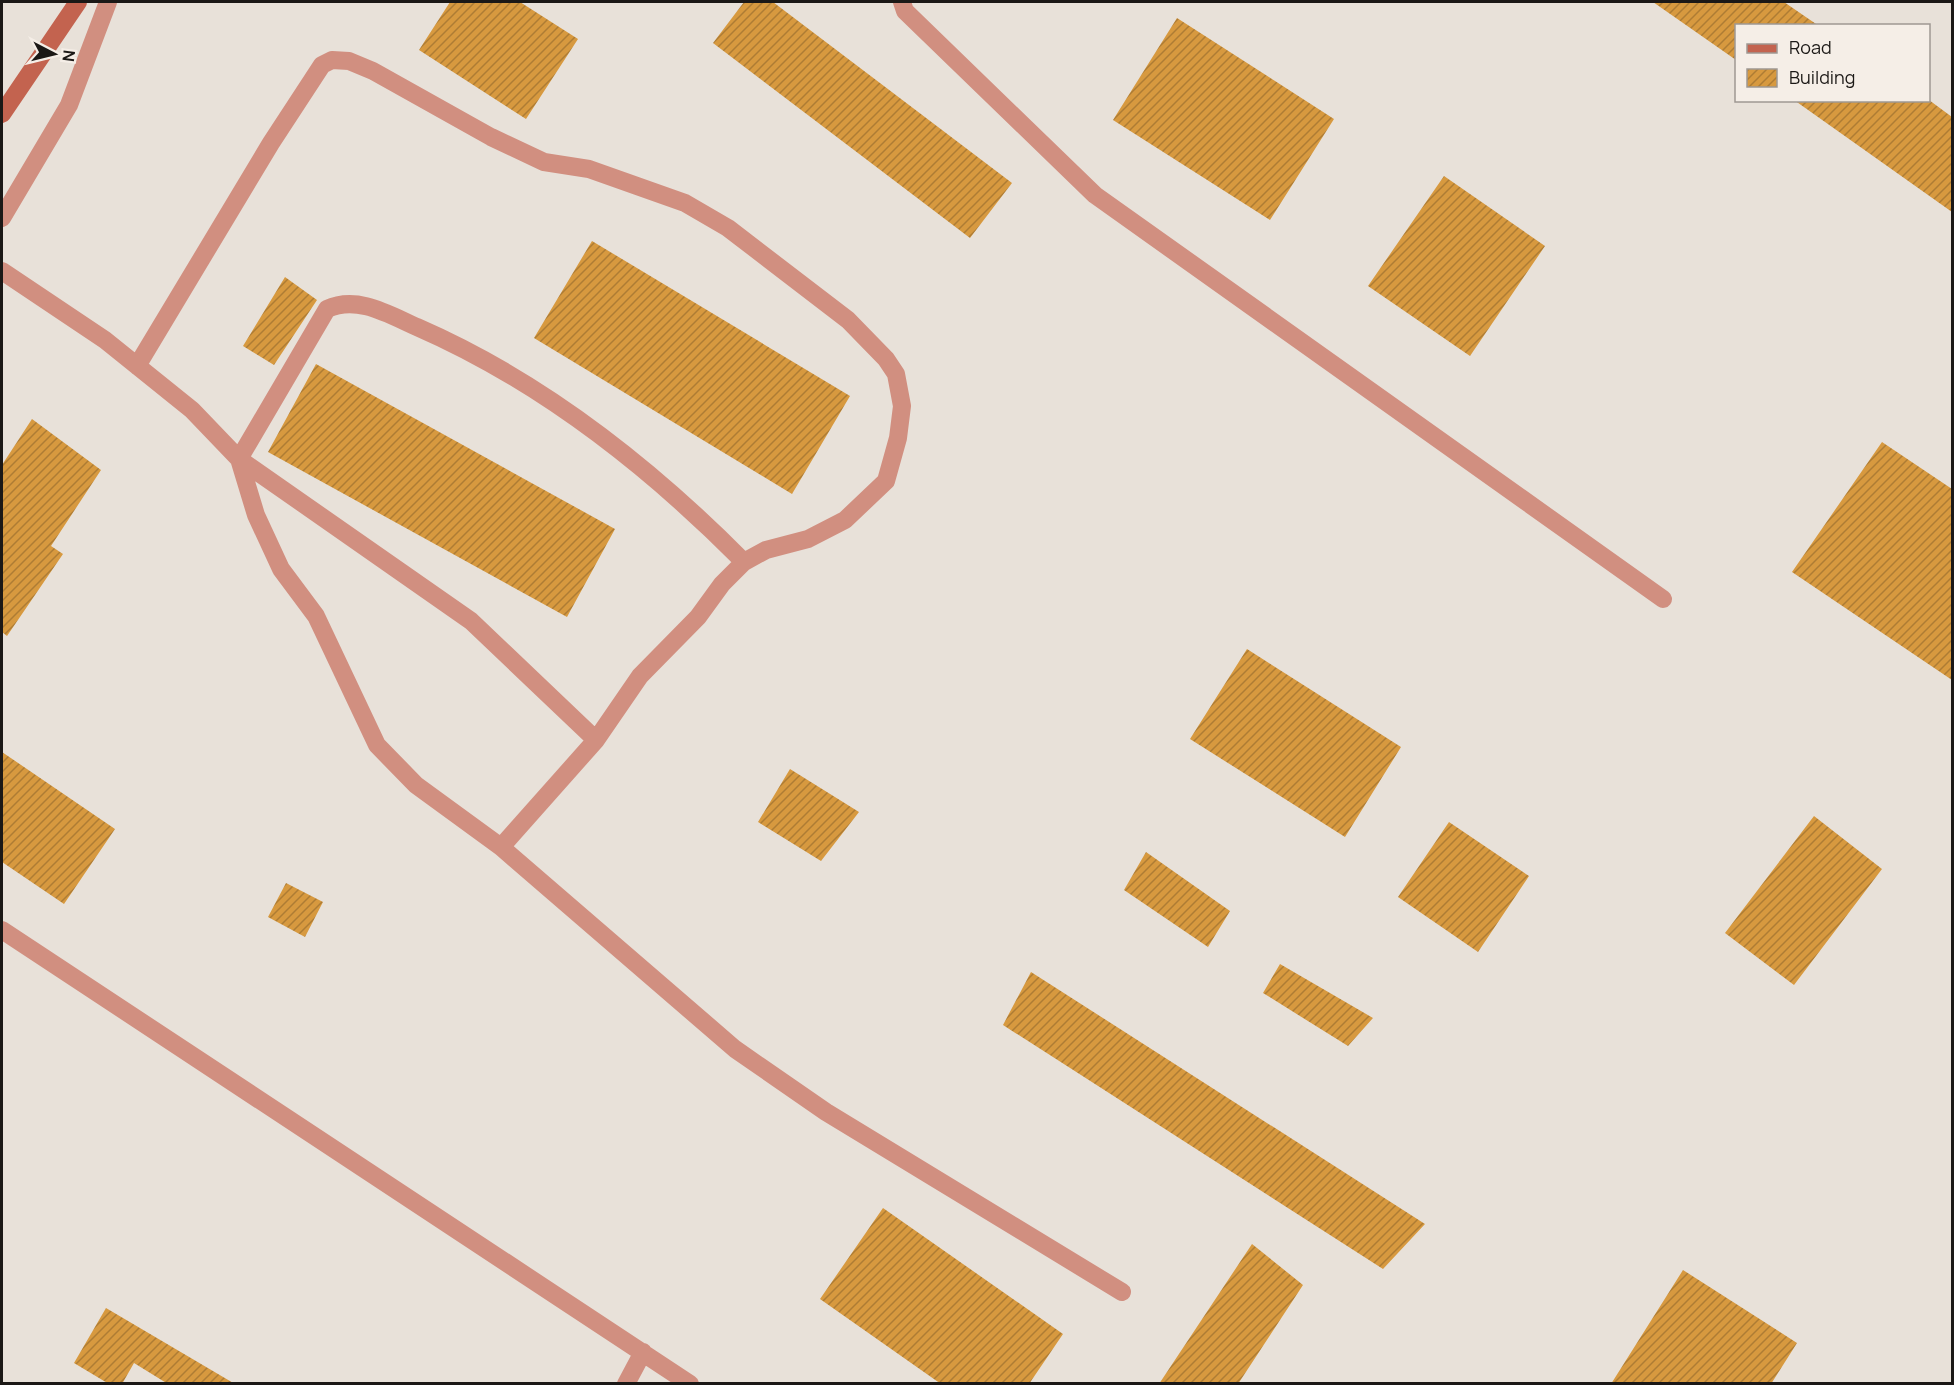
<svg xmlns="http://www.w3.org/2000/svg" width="1954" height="1385" font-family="Manrope,sans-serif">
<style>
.building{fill:url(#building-hatch)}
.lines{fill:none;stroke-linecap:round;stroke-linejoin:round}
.lane{stroke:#d18f80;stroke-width:18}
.secondary{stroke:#c3634f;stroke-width:18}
</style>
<defs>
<pattern id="building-hatch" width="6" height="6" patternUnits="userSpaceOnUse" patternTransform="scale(1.5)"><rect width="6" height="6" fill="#d7993f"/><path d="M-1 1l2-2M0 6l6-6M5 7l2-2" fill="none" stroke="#ae7c34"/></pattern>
</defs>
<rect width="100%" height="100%" fill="#e8e1d9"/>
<path class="building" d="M 450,2 L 520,2 L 578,39 L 526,119 L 419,50 Z
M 744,2 L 773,2 L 1012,183 L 970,238 L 713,43 Z
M 1653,2 L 1784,2 L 1819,26 L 1736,26 L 1736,60 Z
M 1177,18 L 1334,119 L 1270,220 L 1113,120 Z
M 1794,100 L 1929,100 L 1952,117 L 1952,212 Z
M 1444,176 L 1545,246 L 1470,356 L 1368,286 Z
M 592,241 L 850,396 L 792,494 L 534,338 Z
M 285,277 L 317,300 L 274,365 L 243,346 Z
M 316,364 L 615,529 L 567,617 L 268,452 Z
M 32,419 L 101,470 L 51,546 L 63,554 L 7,636 L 2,632 L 2,465 Z
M 1882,442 L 1952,489 L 1952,680 L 1792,572 Z
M 1247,649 L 1401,747 L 1345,837 L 1190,739 Z
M 2,752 L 115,829 L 64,904 L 2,862 Z
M 790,769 L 859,812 L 821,861 L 758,822 Z
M 1814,816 L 1882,869 L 1794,985 L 1725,933 Z
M 1449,822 L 1529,876 L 1478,952 L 1398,897 Z
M 1146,852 L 1230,911 L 1208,947 L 1124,890 Z
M 286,883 L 323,902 L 305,937 L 268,917 Z
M 1280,964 L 1373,1018 L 1348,1046 L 1263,993 Z
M 1031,972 L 1425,1224 L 1383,1269 L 1003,1025 Z
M 883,1208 L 1063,1334 L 1029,1384 L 941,1384 L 820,1299 Z
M 1252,1244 L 1303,1285 L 1238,1384 L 1159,1384 Z
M 1683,1270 L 1797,1343 L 1771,1384 L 1611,1384 Z
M 106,1308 L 235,1384 L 168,1384 L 134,1363 L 122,1384 L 109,1384 L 74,1363 Z"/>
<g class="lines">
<path class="lane" d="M 902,2 L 905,11 L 1095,195 L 1663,599
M 2,218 L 69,105 L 108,2
M 2,271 L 105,340 L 192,410 L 239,459 L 256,515 L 281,569 L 316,616 L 377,745 L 416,785 L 501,847 L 735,1049 L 826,1112 L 1122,1292
M 137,366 L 271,143 L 322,65 L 332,60 L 349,61 L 373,71 L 491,137 L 544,162 L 589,169 L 685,203 L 728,228 L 848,320 L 886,359 L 896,374 L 902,406 L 898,438 L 886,481 L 845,520 L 808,539 L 766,550 L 744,562 L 722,584 L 698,617 L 640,676 L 596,740 L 501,847
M 596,740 L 471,621 L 239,459 L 327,309 C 357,295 388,314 417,327 C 541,381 649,466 744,562
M 2,930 L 690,1384
M 626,1384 L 643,1352"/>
<path class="secondary" d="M 2,114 L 78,2"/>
</g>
<rect width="1954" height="1385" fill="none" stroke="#1b1816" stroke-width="6"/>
<rect x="1735" y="24" width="195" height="78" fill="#f5eee7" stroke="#9e9893" stroke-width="1.5"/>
<rect x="1747" y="44" width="30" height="9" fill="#c3634f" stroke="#9e9893" stroke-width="1.5"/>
<text x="1789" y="54" font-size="18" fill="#1b1816">Road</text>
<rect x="1747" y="69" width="30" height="18" fill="url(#building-hatch)" stroke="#9e9893" stroke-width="1.5"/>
<text x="1789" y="84" font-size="18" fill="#1b1816">Building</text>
<g transform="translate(54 54) rotate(97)" stroke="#f5eee7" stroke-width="4.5" paint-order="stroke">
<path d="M0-4.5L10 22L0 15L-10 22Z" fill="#1b1816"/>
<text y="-9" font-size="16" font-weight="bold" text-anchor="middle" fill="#1b1816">N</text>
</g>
</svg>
